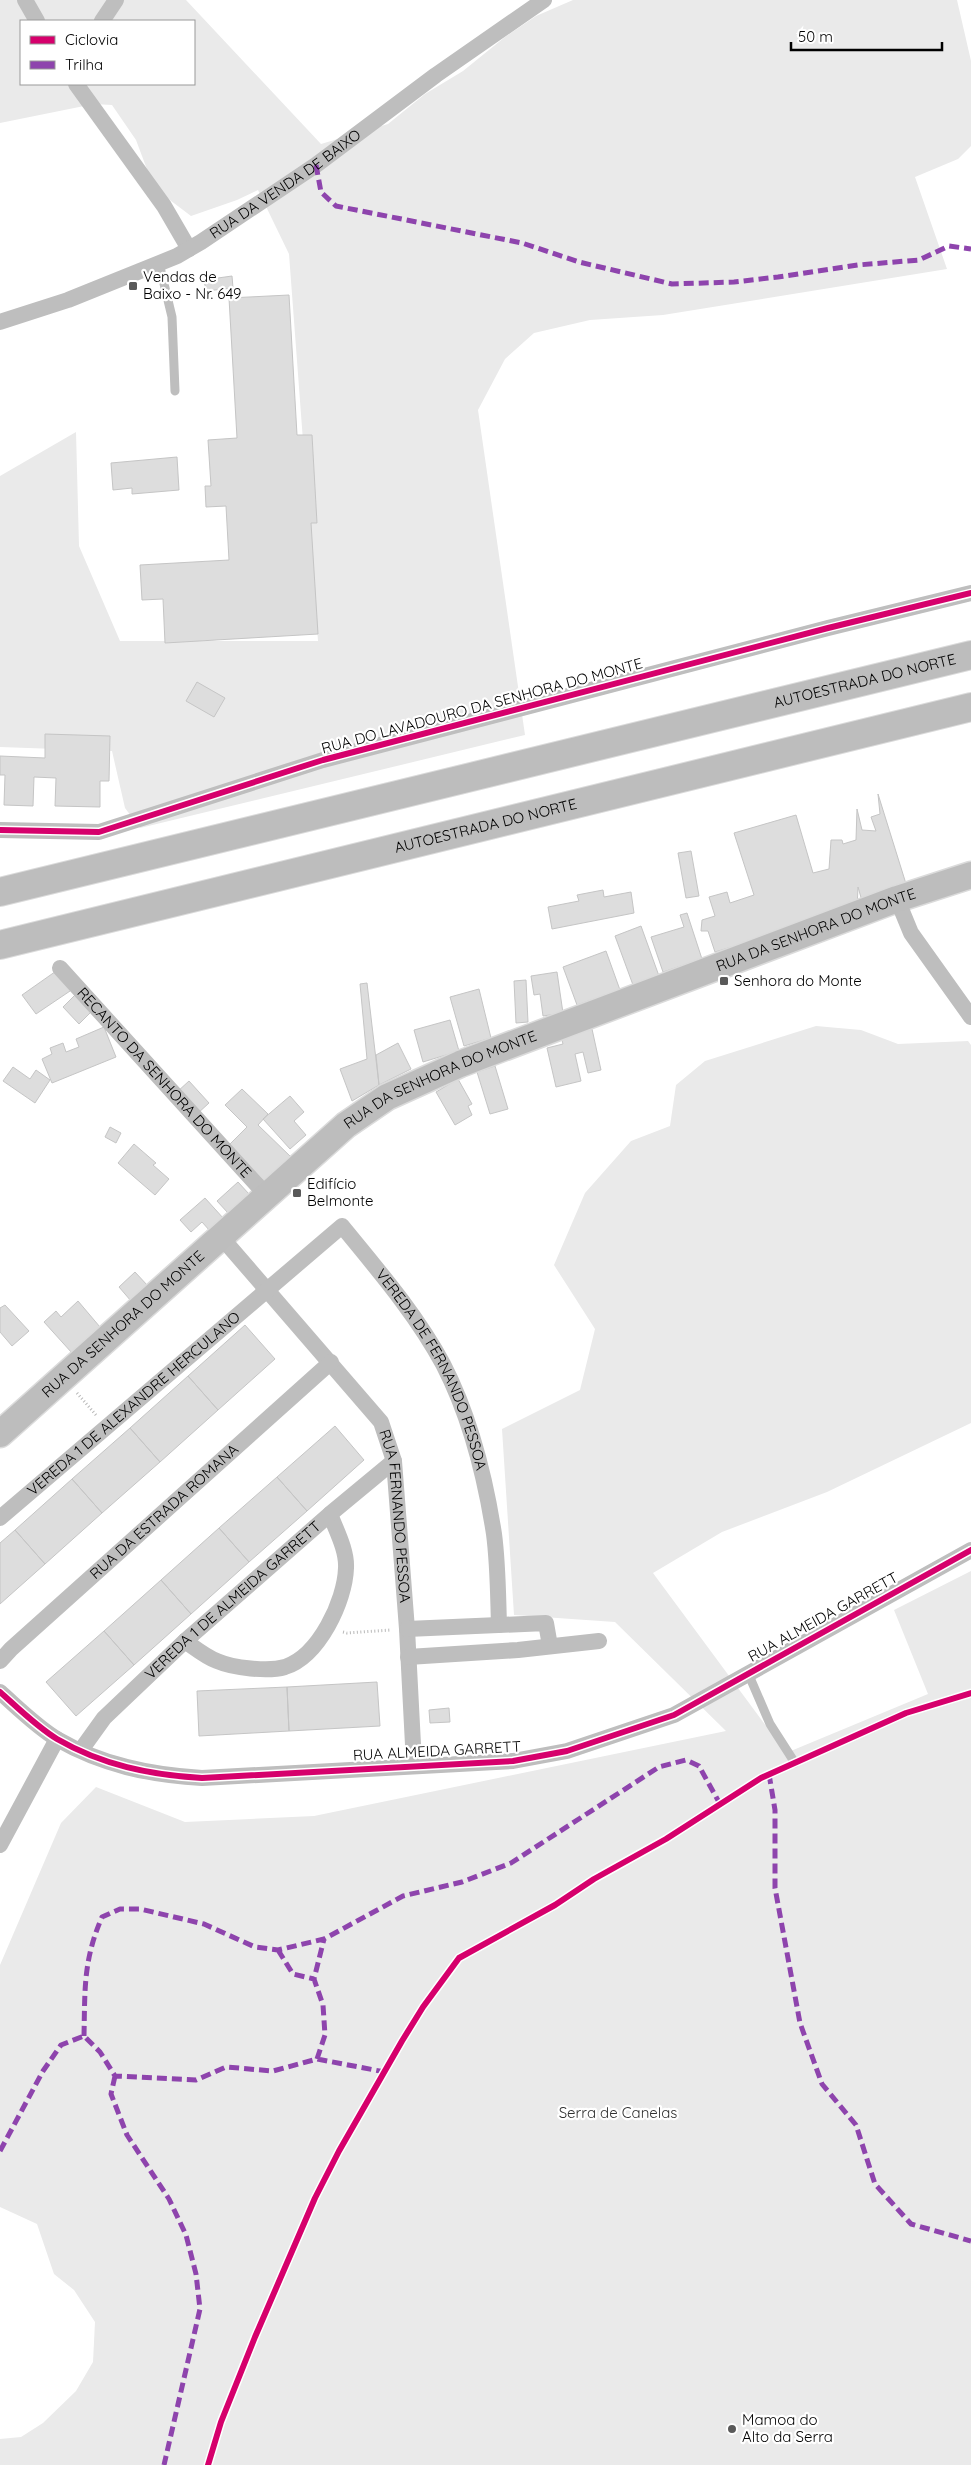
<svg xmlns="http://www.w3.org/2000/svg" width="971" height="2465" font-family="Quicksand,sans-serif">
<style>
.green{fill:#eaeaea;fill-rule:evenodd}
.building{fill:#ddd;stroke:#c5c5c5}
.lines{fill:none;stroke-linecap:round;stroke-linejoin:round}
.primary-casing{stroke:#dbdbdb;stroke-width:29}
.motorway-casing{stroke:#dbdbdb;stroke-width:30}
.path{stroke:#b8b8b8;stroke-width:3;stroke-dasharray:1 2.5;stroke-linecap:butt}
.service{stroke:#bebebe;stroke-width:9}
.minor{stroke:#bebebe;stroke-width:16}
.primary{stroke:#bdbdbd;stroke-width:26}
.motorway{stroke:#bdbdbd;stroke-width:28}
.quiet{stroke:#8e44ad;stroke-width:5;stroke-dasharray:10 5;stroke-linecap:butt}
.cycleway-casing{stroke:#fff;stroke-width:9}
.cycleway{stroke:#d6006c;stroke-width:6}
.poi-dot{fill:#595959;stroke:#fff;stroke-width:2}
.labels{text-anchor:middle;stroke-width:4.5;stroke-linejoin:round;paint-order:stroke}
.street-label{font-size:15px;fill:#000;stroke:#fff}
.poi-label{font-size:15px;fill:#000;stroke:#fff;text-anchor:start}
.park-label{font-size:15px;fill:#303030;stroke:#fff}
</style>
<rect width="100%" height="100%" fill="#fff"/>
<path class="green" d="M 0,0 L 186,0 L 321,144 L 388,124 L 425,94 L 463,71 L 505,37 L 536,16 L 573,0 L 957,0 L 971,61 L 971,146 L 958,159 L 915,177 L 947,269 L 663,315 L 590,320 L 534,333 L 505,359 L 478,410 L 525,735 L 140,828 L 125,808 L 112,751 L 0,747 L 0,476 L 76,432 L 79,546 L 120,641 L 318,641 L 289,254 L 258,190 L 237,200 L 191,216 L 154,188 L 136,140 L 112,105 L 94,104 L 0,123 ZM 21,21 L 194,21 L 194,84 L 21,84 Z
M 816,1026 L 861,1030 L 898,1044 L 968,1041 L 971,1045 L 971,1423 L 827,1492 L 722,1532 L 653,1573 L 786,1753 L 928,1694 L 894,1610 L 971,1571 L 971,2465 L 0,2465 L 0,2439 L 21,2437 L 43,2423 L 76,2391 L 93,2362 L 95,2322 L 74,2290 L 54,2274 L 37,2224 L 0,2207 L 0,1965 L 61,1823 L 96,1787 L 185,1822 L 314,1816 L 726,1731 L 615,1622 L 514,1615 L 502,1429 L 580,1390 L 595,1329 L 554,1265 L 585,1193 L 631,1141 L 670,1126 L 676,1085 L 705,1061 Z"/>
<path class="building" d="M 232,276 L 233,288 L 206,291 L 204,280 Z
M 289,295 L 297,435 L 312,435 L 317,523 L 311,523 L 318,634 L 165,643 L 163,599 L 142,600 L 140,565 L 229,560 L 226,506 L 206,507 L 205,486 L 211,486 L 208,440 L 237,438 L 229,298 Z
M 177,457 L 179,490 L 132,494 L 132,488 L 113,490 L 111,463 Z
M 197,682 L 225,698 L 214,717 L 186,701 Z
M 45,734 L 110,736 L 109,781 L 100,781 L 100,807 L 55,806 L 56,778 L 34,777 L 33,806 L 4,805 L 5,775 L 0,775 L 0,756 L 45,758 Z
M 878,794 L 907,887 L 862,901 L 858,887 L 857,909 L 715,952 L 708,931 L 701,931 L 702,920 L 715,916 L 709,897 L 727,892 L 730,903 L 754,895 L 734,833 L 796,815 L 813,873 L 829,869 L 831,840 L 842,840 L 843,844 L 856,840 L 857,809 L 862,830 L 876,831 L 871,817 L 880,814 Z
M 691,851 L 699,896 L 686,898 L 678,853 Z
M 603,890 L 604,897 L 631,892 L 634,913 L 552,929 L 548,907 L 579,901 L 577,895 Z
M 687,913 L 702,959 L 663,972 L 651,937 L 684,927 L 680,915 Z
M 641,926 L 659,976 L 633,985 L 615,936 Z
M 606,951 L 620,990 L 577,1005 L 563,967 Z
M 59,969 L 73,989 L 36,1014 L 22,995 Z
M 557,972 L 563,1013 L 543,1016 L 540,994 L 534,995 L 531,976 Z
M 526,980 L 528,1022 L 516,1023 L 514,981 Z
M 367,983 L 379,1085 L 352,1101 L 340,1069 L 367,1059 L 360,984 Z
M 479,989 L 491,1038 L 464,1046 L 450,997 Z
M 77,993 L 93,1010 L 79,1024 L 63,1007 Z
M 450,1020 L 459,1051 L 423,1062 L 414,1030 Z
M 104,1027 L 116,1057 L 52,1083 L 42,1059 L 52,1054 L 50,1048 L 63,1043 L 66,1052 L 79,1047 L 76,1039 Z
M 592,1029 L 601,1070 L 588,1073 L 583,1052 L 575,1054 L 581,1081 L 556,1087 L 547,1048 L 563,1044 L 561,1036 Z
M 398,1043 L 411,1069 L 379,1085 L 376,1055 Z
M 495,1066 L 508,1109 L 490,1114 L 477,1072 Z
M 13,1067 L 30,1079 L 36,1070 L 50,1080 L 35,1103 L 3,1081 Z
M 458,1079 L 472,1104 L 468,1106 L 472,1115 L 455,1125 L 436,1092 Z
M 189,1081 L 209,1103 L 197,1114 L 177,1092 Z
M 242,1089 L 268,1114 L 258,1125 L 291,1157 L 266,1183 L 228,1146 L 247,1127 L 225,1105 Z
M 290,1096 L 304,1112 L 294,1121 L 306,1135 L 290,1149 L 263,1119 Z
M 110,1127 L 121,1133 L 116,1143 L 105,1137 Z
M 134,1144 L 156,1163 L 153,1165 L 169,1179 L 155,1195 L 118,1163 Z
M 238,1182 L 249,1194 L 228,1213 L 217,1201 Z
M 205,1198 L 224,1219 L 210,1231 L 202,1222 L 191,1232 L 180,1220 Z
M 135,1272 L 148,1286 L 131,1301 L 119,1287 Z
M 78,1301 L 100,1327 L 72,1353 L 44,1322 L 56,1311 L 61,1317 Z
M 5,1305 L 29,1331 L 12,1346 L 0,1332 L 0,1308 Z
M 245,1325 L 275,1359 L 218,1410 L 188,1376 Z
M 188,1376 L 218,1410 L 160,1462 L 130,1428 Z
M 335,1426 L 364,1460 L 307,1511 L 277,1477 Z
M 130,1428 L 160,1462 L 102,1513 L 72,1479 Z
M 277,1477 L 307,1511 L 249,1562 L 219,1528 Z
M 72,1479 L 102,1513 L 45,1564 L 15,1530 Z
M 219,1528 L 249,1562 L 191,1614 L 161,1580 Z
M 15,1530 L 45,1564 L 0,1604 L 0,1543 Z
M 161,1580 L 191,1614 L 134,1665 L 104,1631 Z
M 104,1631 L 134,1665 L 76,1716 L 46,1682 Z
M 377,1682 L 380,1726 L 289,1731 L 287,1687 Z
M 287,1687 L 289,1731 L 199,1736 L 197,1691 Z
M 449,1708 L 450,1722 L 430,1723 L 429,1710 Z"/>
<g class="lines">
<g class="primary-casing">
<g id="primary">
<path id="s7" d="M 0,1434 L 346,1125 L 387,1097 L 460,1064 L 897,899 L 971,875"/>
</g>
</g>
<g class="motorway-casing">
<g id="motorway">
<path id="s8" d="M 0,892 L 971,655"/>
<path id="s9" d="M 0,945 L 971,707"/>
</g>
</g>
<path class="path" d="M 77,1393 L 96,1415
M 343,1632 L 347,1633 L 391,1630"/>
<path class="service" d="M 159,263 L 172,317 L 175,391
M 748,1673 L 770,1724 L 795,1763"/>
<g class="minor">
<path d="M 25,0 L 37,21"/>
<path d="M 102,21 L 116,0"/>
<path d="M 76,84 L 164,206 L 189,249"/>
<path id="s1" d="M 0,322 L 68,300 L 177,256 L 201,242 L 316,165 L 436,75 L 544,0"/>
<path d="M 0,830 L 99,832 L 323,760 L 828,628 L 971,593"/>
<path d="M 897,899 L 911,933 L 971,1017"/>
<path id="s2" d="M 60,968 L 268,1197"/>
<path id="s3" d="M 222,1238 L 381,1422 L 394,1461 L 407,1629 L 414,1764"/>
<path id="s4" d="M 0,1518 L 342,1226 C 378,1270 416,1314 443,1364 C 470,1416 485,1476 494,1534 C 498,1564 498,1595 499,1625"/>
<path d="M 407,1629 L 546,1623 L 550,1646"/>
<path d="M 185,1641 C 195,1648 206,1657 217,1661 C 233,1668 268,1672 285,1667 C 319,1656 345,1601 346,1568 C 347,1550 336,1530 330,1514"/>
<path d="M 408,1657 L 518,1650 L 599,1641"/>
<path id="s5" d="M 0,1661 L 11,1649 L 331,1362"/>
<path d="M 0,1692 C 18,1708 37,1727 57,1739 C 102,1765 150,1775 202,1778 L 513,1761 L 567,1751 L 674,1715 L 971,1550"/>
<path id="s6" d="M 81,1750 L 104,1718 L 185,1641 L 330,1514 L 394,1461"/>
<path d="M 0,1845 L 57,1739"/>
</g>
<use href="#primary" class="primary"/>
<use href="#motorway" class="motorway"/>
<path class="quiet" d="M 316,165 L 321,192 L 336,206 L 522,243 L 579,262 L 672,284 L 734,282 L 778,277 L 858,265 L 919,260 L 949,246 L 971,249
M 769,1774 L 775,1810 L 775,1888 L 800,2023 L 822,2084 L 856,2125 L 875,2184 L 911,2224 L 971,2241
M 278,1950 L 293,1974 L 314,1979
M 84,2036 C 85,1990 83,1961 102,1917 L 120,1909 L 140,1909 L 204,1924 L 255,1947 L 278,1950 L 324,1939 L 403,1896 L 462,1882 L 511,1863 L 659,1767 L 686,1760 L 699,1766 L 720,1804
M 317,2059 L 325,2035 L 323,2005 L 314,1979 L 324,1939
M 115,2076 L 111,2094 L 127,2135 L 169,2199 L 186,2235 L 196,2274 L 200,2309 L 164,2465
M 0,2151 L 43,2071 L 61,2045 L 84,2036 L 100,2052 L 115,2076 L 196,2080 L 226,2067 L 273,2071 L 317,2059 L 385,2072"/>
<g class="cycleway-casing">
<path id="cycleway" d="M 0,830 L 99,832 L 323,760 L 828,628 L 971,593
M 0,1692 C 18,1708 37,1727 57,1739 C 102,1765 150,1775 202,1778 L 513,1761 L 567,1751 L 674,1715 L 971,1550
M 208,2465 L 221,2422 L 255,2337 L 315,2198 L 339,2151 L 402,2041 L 423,2007 L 459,1958 L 555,1905 L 594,1879 L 666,1839 L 761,1778 L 906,1713 L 971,1693"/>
</g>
<use href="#cycleway" class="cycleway"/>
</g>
<g class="poi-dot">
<rect x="128" y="281" width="10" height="10" rx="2.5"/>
<rect x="719" y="976" width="10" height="10" rx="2.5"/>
<rect x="292" y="1188" width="10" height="10" rx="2.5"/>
<circle cx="732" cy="2429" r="5"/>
</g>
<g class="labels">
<g class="street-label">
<text dy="5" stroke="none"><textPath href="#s1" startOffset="319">RUA DA VENDA DE BAIXO</textPath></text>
<text dy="5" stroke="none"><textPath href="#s8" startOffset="890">AUTOESTRADA DO NORTE</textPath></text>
<text transform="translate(482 706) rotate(-15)" y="5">RUA DO LAVADOURO DA SENHORA DO MONTE</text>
<text dy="5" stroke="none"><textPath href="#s9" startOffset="500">AUTOESTRADA DO NORTE</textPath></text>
<text dy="5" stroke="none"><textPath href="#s7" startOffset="974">RUA DA SENHORA DO MONTE</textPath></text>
<text dy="5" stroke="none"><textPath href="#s7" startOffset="569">RUA DA SENHORA DO MONTE</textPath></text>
<text dy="5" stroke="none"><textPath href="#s2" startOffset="155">RECANTO DA SENHORA DO MONTE</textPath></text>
<text dy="5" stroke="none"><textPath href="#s7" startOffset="165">RUA DA SENHORA DO MONTE</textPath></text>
<text dy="5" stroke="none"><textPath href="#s4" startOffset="621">VEREDA DE FERNANDO PESSOA</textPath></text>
<text dy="5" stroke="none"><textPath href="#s4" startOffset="176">VEREDA 1 DE ALEXANDRE HERCULANO</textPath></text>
<text dy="5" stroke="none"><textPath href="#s5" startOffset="222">RUA DA ESTRADA ROMANA</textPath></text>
<text dy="5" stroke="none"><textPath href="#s3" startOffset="339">RUA FERNANDO PESSOA</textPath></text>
<text dy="5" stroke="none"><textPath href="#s6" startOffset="214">VEREDA 1 DE ALMEIDA GARRETT</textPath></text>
<text transform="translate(823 1617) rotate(-29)" y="5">RUA ALMEIDA GARRETT</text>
<text transform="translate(437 1751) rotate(-3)" y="5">RUA ALMEIDA GARRETT</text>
</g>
<g class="poi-label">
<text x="143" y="282">Vendas de<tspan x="143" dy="17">Baixo - Nr. 649</tspan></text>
<text x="734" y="986">Senhora do Monte</text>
<text x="307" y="1189">Edifício<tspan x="307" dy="17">Belmonte</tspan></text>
<text x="742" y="2425">Mamoa do<tspan x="742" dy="17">Alto da Serra</tspan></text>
</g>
<g class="park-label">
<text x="618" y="2118">Serra de Canelas</text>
</g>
</g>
<rect x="20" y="20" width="175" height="65" fill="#ffffff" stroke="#999999"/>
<rect x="30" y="36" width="25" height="8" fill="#d6006c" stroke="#999999"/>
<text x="65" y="45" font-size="15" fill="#000000">Ciclovia</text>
<rect x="30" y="61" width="25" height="8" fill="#8e44ad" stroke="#999999"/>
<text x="65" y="70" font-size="15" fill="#000000">Trilha</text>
<path d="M791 42v8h151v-8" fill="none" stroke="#000000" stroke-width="2.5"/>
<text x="798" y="42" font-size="15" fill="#000000" stroke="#ffffff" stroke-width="4" paint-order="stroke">50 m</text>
</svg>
